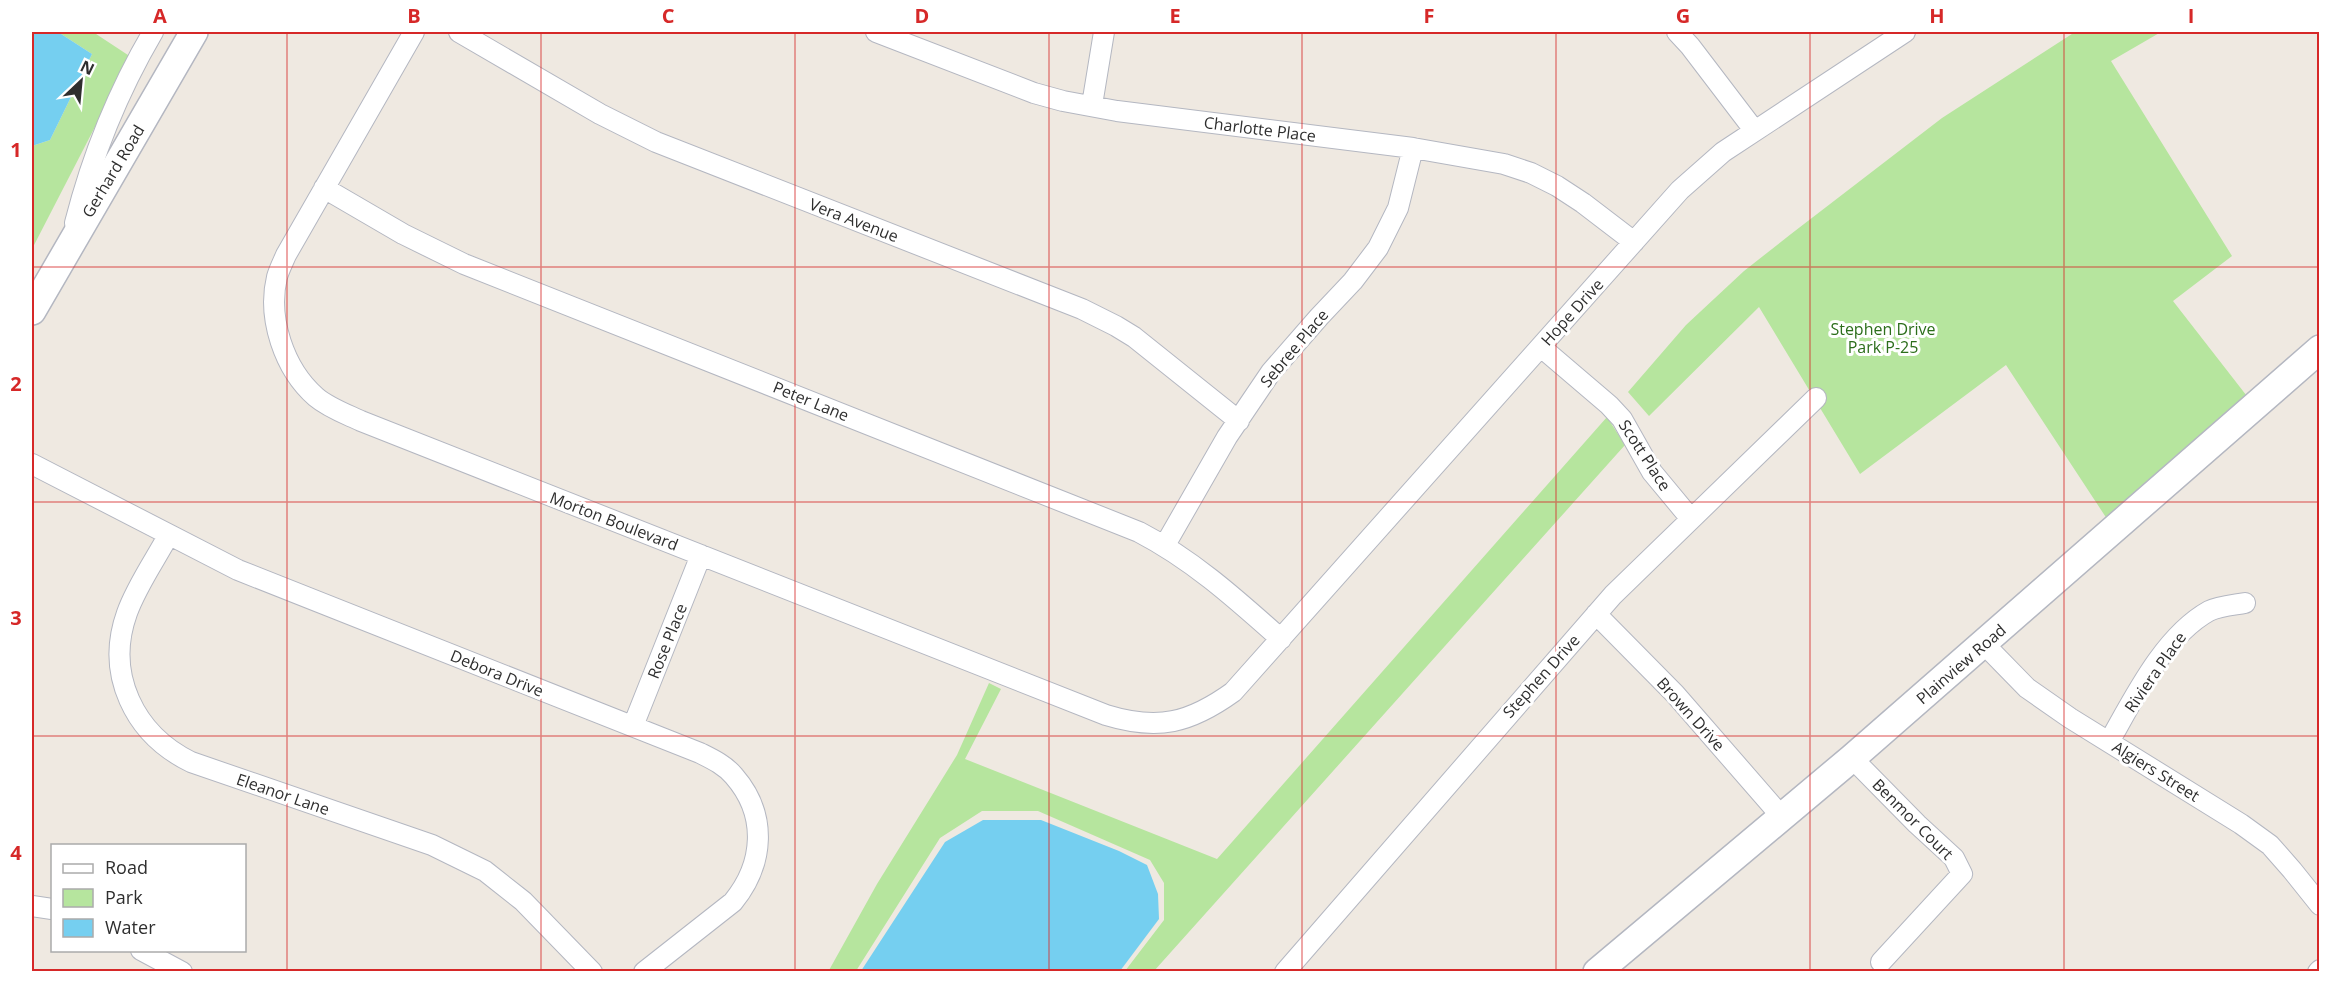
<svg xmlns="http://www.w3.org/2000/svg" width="2351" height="1003" font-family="'Open Sans',sans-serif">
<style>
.green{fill:#b6e59e}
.water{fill:#75cff0}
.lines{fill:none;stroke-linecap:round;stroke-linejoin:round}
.street-casing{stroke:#b4b7c1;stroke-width:22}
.secondary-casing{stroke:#b4b7c1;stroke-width:30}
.street{stroke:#fff;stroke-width:20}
.secondary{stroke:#fff;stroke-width:27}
.grid{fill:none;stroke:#d62828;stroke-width:1.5;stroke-opacity:0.55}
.labels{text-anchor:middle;stroke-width:6;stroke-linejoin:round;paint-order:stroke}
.street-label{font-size:16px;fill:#2e2e2e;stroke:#fff}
.park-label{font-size:16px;fill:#2c6e1b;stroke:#fff}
.neatline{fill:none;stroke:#d62828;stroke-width:2}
.grid-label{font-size:20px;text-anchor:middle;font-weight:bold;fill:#d62828}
</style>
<rect width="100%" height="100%" fill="#efe9e1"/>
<path class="green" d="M 58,32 L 93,32 L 131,57 L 32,249 L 32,146 L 50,140 L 92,54 Z
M 2075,32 L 2161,32 L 2111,61 L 2232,256 L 2173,301 L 2250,400 L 2109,522 L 2006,365 L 1860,474 L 1759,307 L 1649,416 L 1628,392 L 1686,325 L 1744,271 L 1791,234 L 1942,118 Z
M 1607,417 L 1625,445 L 1154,971 L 1125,971 L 1164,920 L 1164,883 L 1150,860 L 1038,811 L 982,811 L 940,838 L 856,971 L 828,972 L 877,884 L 957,755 L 989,683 L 1001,689 L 965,759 L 1217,859 Z"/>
<path class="water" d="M 32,32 L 58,32 L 92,54 L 50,140 L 32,146 Z
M 983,820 L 1041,820 L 1119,851 L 1147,865 L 1158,894 L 1159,919 L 1120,971 L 861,971 L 945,842 Z"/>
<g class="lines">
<g class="street-casing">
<path id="street" d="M 414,32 L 286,255 C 283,262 279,270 277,277 C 267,318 284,369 316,397 C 329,408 346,414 361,421 L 1106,715 C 1158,731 1190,723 1233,692 L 1680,190 L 1723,152 L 1905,32
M 459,32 L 600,114 L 656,142 L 1082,309 L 1116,326 L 1134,337 L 1239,421
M 876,32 L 1034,93 L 1063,101 L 1117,111 L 1413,148 L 1504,164 L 1531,173 L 1557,186 L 1583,203 L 1634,242
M 1677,32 L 1690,46 L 1754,130
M 1092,105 L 1104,32
M 324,188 L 403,234 L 464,264 L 1139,532 C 1193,560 1236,599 1281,639
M 75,223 C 92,156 119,90 153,32
M 1541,347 L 1609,405 L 1622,419 L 1652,472 L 1691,519
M 32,464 L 238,570 L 700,753 C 712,759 725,765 734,776 C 768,815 764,864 733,902 L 644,972
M 168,536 C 155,560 136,587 127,613 C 105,674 134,734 191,762 L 432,845 L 485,871 L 523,901 L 592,972
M 1165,545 L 1227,437 L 1271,372 L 1319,317 L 1353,281 L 1378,248 L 1398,208 L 1413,148
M 1596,614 L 1675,694 L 1782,817
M 1984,644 L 2027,688 L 2070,718 L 2241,824 L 2270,845 L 2292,870 L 2320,905
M 633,726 L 701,555
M 2109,742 C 2134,698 2164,636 2209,611 C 2219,606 2234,605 2245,603
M 1852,758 L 1917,824 L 1954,858 L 1962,874 L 1881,962
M 32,906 L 52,909
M 141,950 L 182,972
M 1285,972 L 1613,595 L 1816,398
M 2318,972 L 2320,970"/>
</g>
<g class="secondary-casing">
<path id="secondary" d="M 32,311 L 194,32
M 1597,972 L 1852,758 L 2320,349"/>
</g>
<use href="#street" class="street"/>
<use href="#secondary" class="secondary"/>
</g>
<path class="grid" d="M 287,32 L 287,972M 541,32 L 541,972M 795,32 L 795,972M 1049,32 L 1049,972M 1302,32 L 1302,972M 1556,32 L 1556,972M 1810,32 L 1810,972M 2064,32 L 2064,972M 32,267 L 2320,267M 32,502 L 2320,502M 32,736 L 2320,736"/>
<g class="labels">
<g class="street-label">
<text transform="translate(1260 129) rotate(7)" y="6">Charlotte Place</text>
<text transform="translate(113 171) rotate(-59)" y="6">Gerhard Road</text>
<text transform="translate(854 220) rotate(21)" y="6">Vera Avenue</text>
<text transform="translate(1572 312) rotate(-48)" y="6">Hope Drive</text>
<text transform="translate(1294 348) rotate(-50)" y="6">Sebree Place</text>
<text transform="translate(811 401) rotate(22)" y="6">Peter Lane</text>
<text transform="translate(1645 455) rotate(57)" y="6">Scott Place</text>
<text transform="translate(614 521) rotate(21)" y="6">Morton Boulevard</text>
<text transform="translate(667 641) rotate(-68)" y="6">Rose Place</text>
<text transform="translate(1961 664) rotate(-41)" y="6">Plainview Road</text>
<text transform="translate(2155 672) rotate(-55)" y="6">Riviera Place</text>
<text transform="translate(497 673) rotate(22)" y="6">Debora Drive</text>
<text transform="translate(1541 676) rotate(-48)" y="6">Stephen Drive</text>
<text transform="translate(1691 714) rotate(48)" y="6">Brown Drive</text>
<text transform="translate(2156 771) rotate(32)" y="6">Algiers Street</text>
<text transform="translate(283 794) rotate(19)" y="6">Eleanor Lane</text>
<text transform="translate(1913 819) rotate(45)" y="6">Benmor Court</text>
</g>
<g class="park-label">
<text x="1883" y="335">Stephen Drive<tspan x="1883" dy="18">Park P-25</tspan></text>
</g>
</g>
<rect width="2351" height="1003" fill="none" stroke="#ffffff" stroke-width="66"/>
<rect x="51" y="844" width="195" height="108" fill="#ffffff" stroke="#ababab" stroke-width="1.5"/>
<rect x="63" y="864" width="30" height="9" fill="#ffffff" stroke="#ababab" stroke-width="1.5"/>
<text x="105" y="874" font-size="18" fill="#2e2e2e">Road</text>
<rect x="63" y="889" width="30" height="18" fill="#b6e59e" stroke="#ababab" stroke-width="1.5"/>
<text x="105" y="904" font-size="18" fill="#2e2e2e">Park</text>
<rect x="63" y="919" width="30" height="18" fill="#75cff0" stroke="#ababab" stroke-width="1.5"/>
<text x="105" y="934" font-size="18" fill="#2e2e2e">Water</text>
<g transform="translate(81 81) rotate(26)" stroke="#ffffff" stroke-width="4.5" paint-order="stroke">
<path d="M0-4.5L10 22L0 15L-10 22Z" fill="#2e2e2e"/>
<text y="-9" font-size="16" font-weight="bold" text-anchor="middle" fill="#2e2e2e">N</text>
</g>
<rect x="33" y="33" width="2285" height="937" class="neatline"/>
<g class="grid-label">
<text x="160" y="23">A</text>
<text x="414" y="23">B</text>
<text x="668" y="23">C</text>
<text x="922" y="23">D</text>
<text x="1175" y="23">E</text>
<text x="1429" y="23">F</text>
<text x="1683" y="23">G</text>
<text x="1937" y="23">H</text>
<text x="2191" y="23">I</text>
<text x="16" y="157">1</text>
<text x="16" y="391">2</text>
<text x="16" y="625">3</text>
<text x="16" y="860">4</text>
</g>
</svg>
